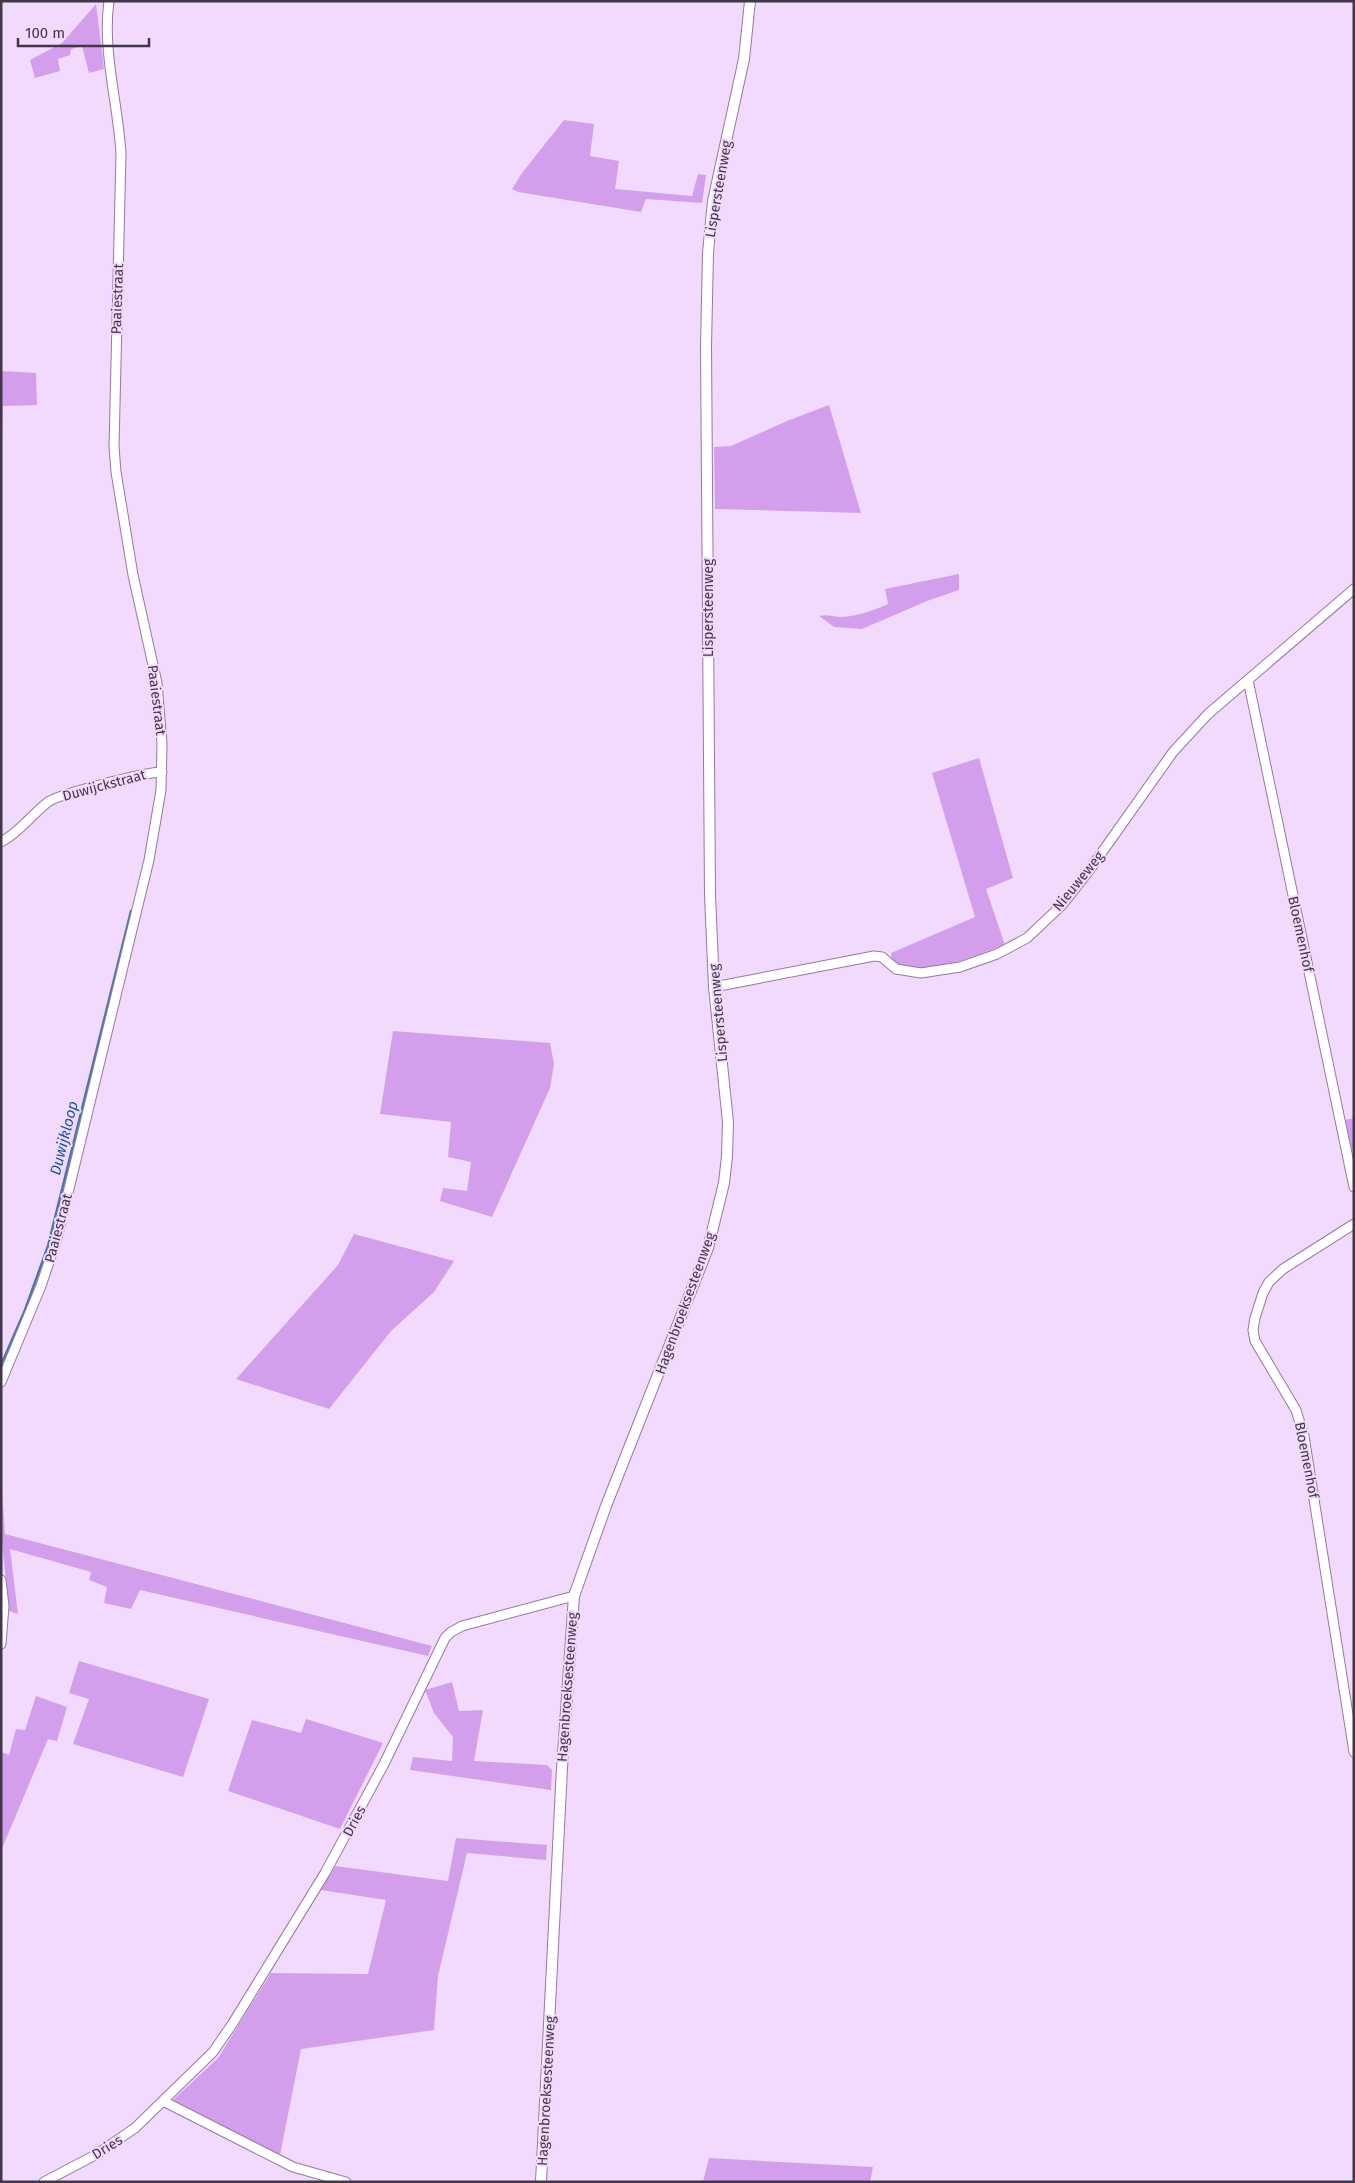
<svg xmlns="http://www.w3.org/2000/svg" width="1355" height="2183" font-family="'Fira Sans',sans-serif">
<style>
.green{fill:#d39fed}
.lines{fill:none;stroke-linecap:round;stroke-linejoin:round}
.stream{stroke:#4c75ae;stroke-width:2.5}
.minor-casing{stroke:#9479a1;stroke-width:11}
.tertiary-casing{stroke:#9479a1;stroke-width:12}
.minor{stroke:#fff;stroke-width:9}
.tertiary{stroke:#fff;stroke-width:10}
.labels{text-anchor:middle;stroke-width:4;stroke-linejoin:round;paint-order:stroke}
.street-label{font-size:14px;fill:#423748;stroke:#f1dafd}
.water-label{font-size:15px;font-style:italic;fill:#16569b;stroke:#f1dafd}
</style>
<rect width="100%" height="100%" fill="#f1dafd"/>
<path class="green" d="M 96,4 L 104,69 L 89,73 L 82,46 L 71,49 L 70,55 L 58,59 L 60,71 L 35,78 L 30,60 L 62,43 Z
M 564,120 L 594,124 L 590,156 L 619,161 L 615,189 L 692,196 L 698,174 L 706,175 L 702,203 L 646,199 L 641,212 L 518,192 L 512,189 L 522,173 Z
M 1,371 L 36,373 L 37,405 L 3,406 L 1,477 Z
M 829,405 L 861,513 L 715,509 L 714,447 L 731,446 L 787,421 Z
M 959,574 L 959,590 L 927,601 L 862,629 L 834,627 L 819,616 C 828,614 833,617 842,617 C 857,616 875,610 888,604 L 885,589 Z
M 979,758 L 1013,878 L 986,889 L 1005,945 C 974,955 922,981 892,962 L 891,953 L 975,917 L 932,773 Z
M 393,1031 L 550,1043 L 554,1064 L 550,1088 L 492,1217 L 440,1201 L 443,1188 L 467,1191 L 471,1162 L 448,1157 L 451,1122 L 380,1114 Z
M 1354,1118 L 1354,1148 L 1351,1149 L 1345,1120 Z
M 354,1234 L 454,1261 L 434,1292 L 391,1331 L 329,1409 L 236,1379 L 338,1265 Z
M 1,1477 L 5,1534 L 432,1646 L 428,1656 L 140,1590 L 131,1609 L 104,1603 L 107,1587 L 89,1580 L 91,1572 L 10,1549 L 18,1614 L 9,1611 L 1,1532 Z
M 79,1661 L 209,1699 L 183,1777 L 73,1744 L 89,1699 L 69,1693 Z
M 452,1682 L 459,1711 L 483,1710 L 474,1761 L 547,1765 L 552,1770 L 551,1790 L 410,1770 L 413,1757 L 452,1761 L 453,1737 L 434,1713 L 425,1690 Z
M 36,1696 L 67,1707 L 57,1741 L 48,1739 L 1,1851 L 1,1752 L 9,1755 L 16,1729 L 25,1730 Z
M 306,1719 L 383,1743 L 340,1829 L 228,1791 L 252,1720 L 301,1733 Z
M 456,1838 L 547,1845 L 546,1860 L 467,1853 L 438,1976 L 434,2030 L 301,2049 L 280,2155 L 173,2100 L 218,2058 L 271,1973 L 368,1974 L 386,1900 L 321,1890 L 335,1866 L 448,1881 Z
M 709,2158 L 873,2167 L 870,2182 L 703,2182 Z"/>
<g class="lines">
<path class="stream" d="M 1,1365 L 25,1310 L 48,1246 L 131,911"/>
<g class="minor-casing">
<path id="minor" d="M 1248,680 L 1354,1187
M 1,842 C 20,832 31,815 48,802 C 59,794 146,772 162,772
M 714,987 L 874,956 L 882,957 L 896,969 L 921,973 L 960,967 L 997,954 L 1027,938 L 1062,905 L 1088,872 L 1173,752 L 1208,714 L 1354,589
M 1354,1224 L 1283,1269 L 1269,1282 L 1263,1293 L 1255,1318 L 1253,1330 L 1255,1341 L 1296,1410 L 1304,1436 L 1354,1752
M 1,1382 L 41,1286 L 57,1238 L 149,860 L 161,790 L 162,744 L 157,683 L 133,575 L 116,472 L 114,447 L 121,153 C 118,104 102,50 109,1
M 1,1580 L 4,1606 L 1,1644
M 163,2101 L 293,2167 L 346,2182
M 44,2182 L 97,2154 L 135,2128 L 213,2052 L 233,2023 L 325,1873 L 384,1764 L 445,1638 L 451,1632 L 462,1626 L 574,1596"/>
</g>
<g class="tertiary-casing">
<path id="tertiary" d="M 541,2182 L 562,1768 L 574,1596 L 606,1506 L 708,1248 L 724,1183 L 727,1156 L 728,1122 L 714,987 L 710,895 L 706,346 L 708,253 L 713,201 L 744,59 L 750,1"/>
</g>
<use href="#minor" class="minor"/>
<use href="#tertiary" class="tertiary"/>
</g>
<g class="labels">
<g class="street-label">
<text transform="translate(718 189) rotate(-80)" y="5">Lispersteenweg</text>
<text transform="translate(117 299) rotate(-88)" y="5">Paaiestraat</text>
<text transform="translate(708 608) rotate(-90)" y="5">Lispersteenweg</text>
<text transform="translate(157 700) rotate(83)" y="5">Paaiestraat</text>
<text transform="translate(104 785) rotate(-15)" y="5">Duwijckstraat</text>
<text transform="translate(1078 881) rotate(-51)" y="5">Nieuweweg</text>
<text transform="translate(1301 934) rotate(78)" y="5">Bloemenhof</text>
<text transform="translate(718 1013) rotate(-95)" y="5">Lispersteenweg</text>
<text transform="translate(58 1228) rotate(-75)" y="5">Paaiestraat</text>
<text transform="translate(685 1303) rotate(-70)" y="5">Hagenbroeksesteenweg</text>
<text transform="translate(1307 1460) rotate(79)" y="5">Bloemenhof</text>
<text transform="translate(567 1687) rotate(-86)" y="5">Hagenbroeksesteenweg</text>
<text transform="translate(354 1821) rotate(-62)" y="5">Dries</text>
<text transform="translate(546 2091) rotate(-87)" y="5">Hagenbroeksesteenweg</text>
<text transform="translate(107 2147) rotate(-32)" y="5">Dries</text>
</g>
<g class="water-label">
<text transform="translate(64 1138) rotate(-76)" y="5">Duwijkloop</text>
</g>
</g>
<rect width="1355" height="2183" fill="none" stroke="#423748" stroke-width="5"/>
<path d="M18 38v8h131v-8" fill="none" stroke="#423748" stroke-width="2.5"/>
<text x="25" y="38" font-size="15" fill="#423748" stroke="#f1dafd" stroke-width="4" paint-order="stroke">100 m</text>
</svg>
